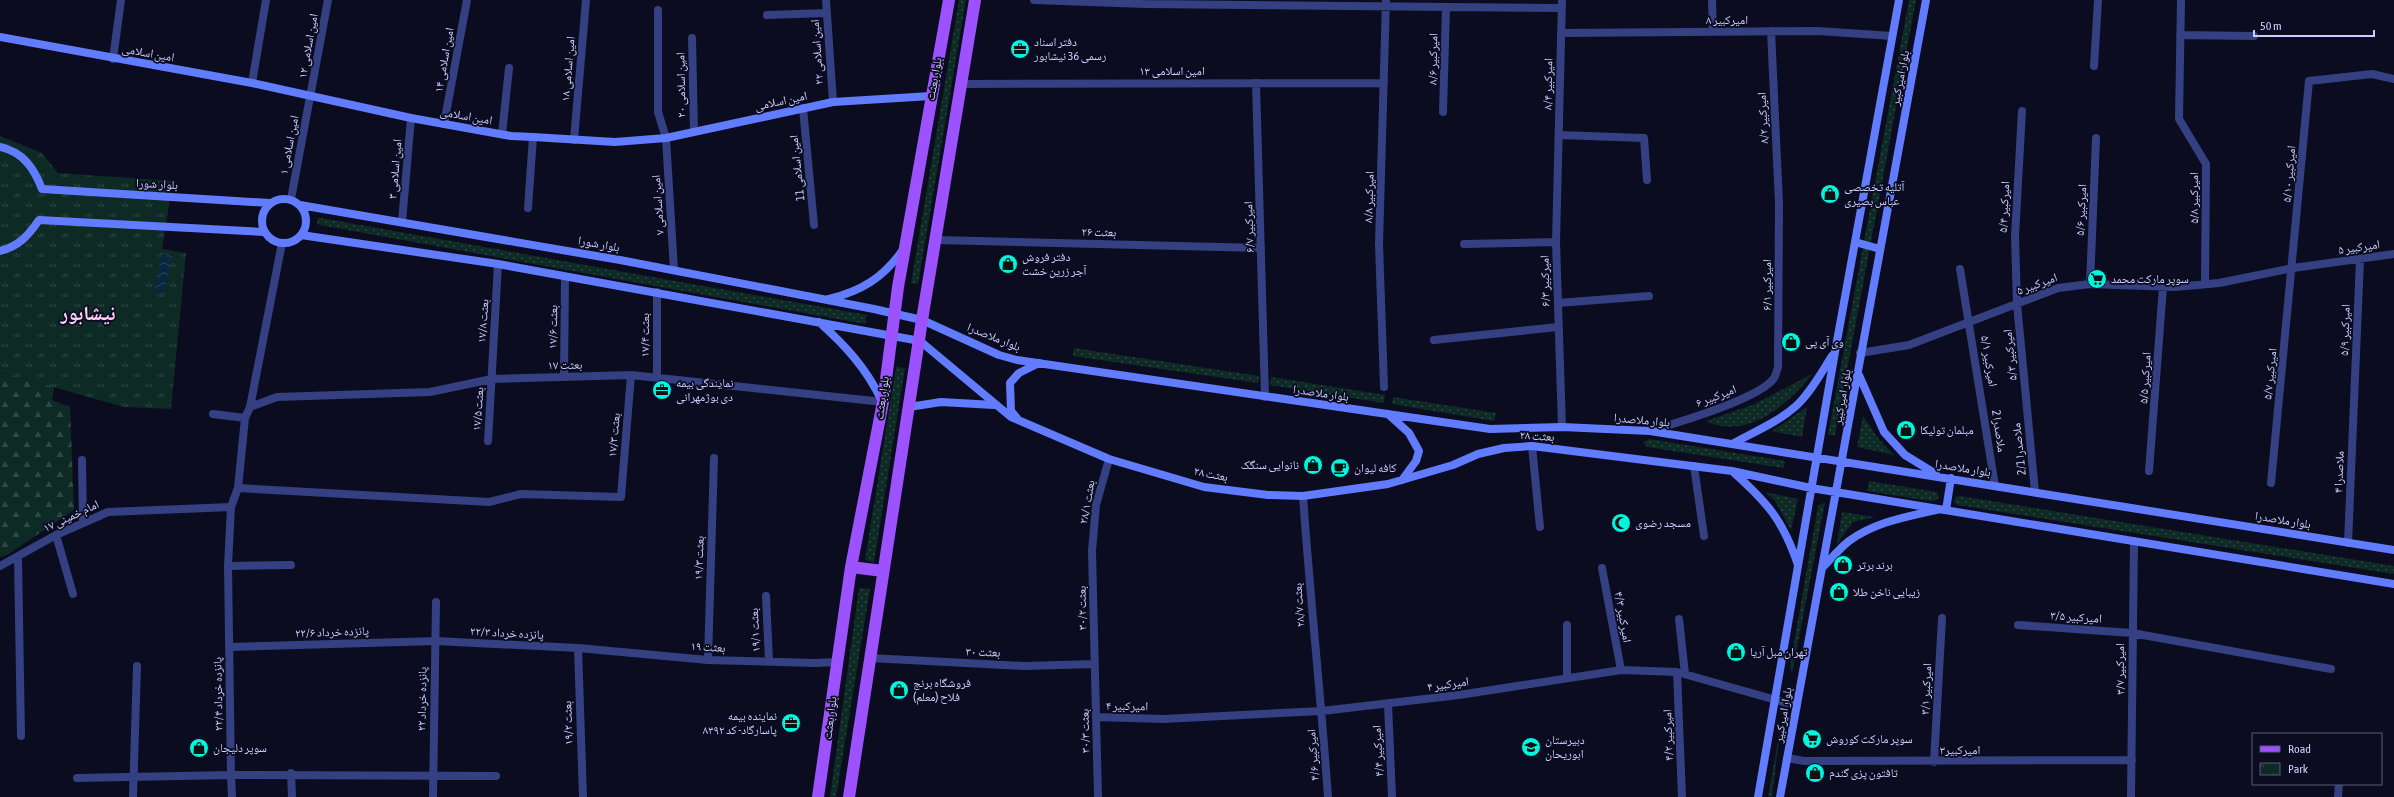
<svg xmlns="http://www.w3.org/2000/svg" width="2394" height="797" font-family="'Asap Condensed','Noto Naskh Arabic',sans-serif">
<style>
.grass{fill:url(#grass-dots)}
.forest{fill:url(#forest-firs)}
.park{fill:url(#park-tufts)}
.water{fill:url(#water-waves)}
.lines{fill:none;stroke-linecap:round;stroke-linejoin:round}
.street{stroke:#344082;stroke-width:8}
.secondary{stroke:#627cff;stroke-width:8}
.primary{stroke:#9d52ff;stroke-width:12}
.labels{text-anchor:middle;stroke-width:3.5;stroke-linejoin:round;paint-order:stroke}
.street-label{font-size:12px;fill:#cbcfff;stroke:#0b0c20}
.poi-label{font-size:12px;fill:#cbcfff;stroke:#0b0c20;text-anchor:start}
.town-label{font-size:20px;font-weight:bold;fill:#ffcdf6;stroke:#0b0c20}
</style>
<defs>
<pattern id="grass-dots" width="8" height="8" patternUnits="userSpaceOnUse"><rect width="8" height="8" fill="#0e2a24"/><path d="M2 2h.1M6 6h.1" fill="none" stroke="#304845" stroke-width="1.8" stroke-linecap="round"/></pattern>
<pattern id="forest-firs" width="22" height="20" patternUnits="userSpaceOnUse"><rect width="22" height="20" fill="#0e2a24"/><path d="M5 1l3.5 6h-7zM16 11l3.5 6h-7z" fill="#304845"/></pattern>
<pattern id="park-tufts" width="24" height="20" patternUnits="userSpaceOnUse"><rect width="24" height="20" fill="#0e2a24"/><path d="M3 7l-1-3M5 7V3M7 7l1-3M15 17l-1-3M17 17v-4M19 17l1-3" fill="none" stroke="#304845"/></pattern>
<pattern id="water-waves" width="16" height="10" patternUnits="userSpaceOnUse"><rect width="16" height="10" fill="#082842"/><path d="M0 5q4-4 8 0t8 0" fill="none" stroke="#2b465e"/></pattern>
</defs>
<rect width="100%" height="100%" fill="#0b0c20"/>
<path class="grass" d="M 959,0 L 966,0 L 918,284 L 911,283 Z
M 1909,0 L 1916,0 L 1835,435 L 1828,435 Z
M 318,218 L 321,218 L 867,315 L 865,324 L 320,225 L 317,224 Z
M 1074,348 L 1259,376 L 1258,383 L 1073,356 Z
M 896,367 L 905,368 L 874,562 L 865,560 Z
M 1812,374 C 1789,404 1747,441 1706,421 L 1755,404 Z
M 1271,377 L 1385,395 L 1384,403 L 1270,385 Z
M 1393,397 L 1496,413 L 1494,421 L 1392,404 Z
M 1807,407 L 1802,437 L 1772,431 Z
M 1863,416 L 1877,437 L 1894,455 L 1857,447 Z
M 1650,439 L 1785,461 L 1784,468 L 1647,447 L 1643,442 Z
M 1869,481 L 1937,492 L 1939,497 L 1937,500 L 1931,501 L 1867,491 Z
M 1765,492 L 1798,499 L 1791,530 L 1775,501 Z
M 1960,496 L 2394,566 L 2394,574 L 1958,505 L 1954,502 L 1955,497 Z
M 1825,502 L 1792,674 L 1790,666 L 1818,506 Z
M 1842,512 L 1875,517 L 1853,522 L 1837,544 Z
M 859,588 L 870,589 L 836,797 L 830,797 Z
M 1781,723 L 1772,797 L 1768,797 Z"/>
<path class="forest" d="M 0,372 L 54,387 L 52,400 L 70,407 L 74,510 L 7,555 L 0,557 Z"/>
<path class="park" d="M 0,136 L 42,153 L 58,173 L 173,181 L 162,249 L 186,253 L 171,409 L 124,407 L 0,372 Z"/>
<path class="water" d="M 162,253 L 172,255 L 164,294 L 154,292 Z"/>
<g class="lines">
<path class="street" d="M 826,0 L 833,102
M 1034,0 L 1145,4 L 1562,8
M 1562,0 L 1556,242 L 1562,427
M 1712,0 L 1713,32
M 2181,0 L 2179,119 L 2206,164 L 2205,284
M 658,10 L 658,112 L 666,138 L 674,270
M 767,15 L 827,13
M 1561,33 L 1818,31 L 1892,36
M 2180,35 L 2254,36
M 692,38 L 694,132
M 113,59 L 121,0
M 2094,66 L 2098,0
M 252,83 L 266,0
M 1256,83 L 1265,397
M 960,84 L 1384,83
M 803,108 L 814,225
M 2022,111 L 2015,236 L 2017,304 L 2035,492
M 1443,112 L 1446,7
M 444,124 L 467,0
M 502,134 L 509,68
M 1559,135 L 1644,138 L 1647,180
M 574,140 L 586,0
M 291,199 L 328,0
M 528,208 L 533,137
M 402,222 L 411,118
M 936,240 L 1261,248
M 1464,244 L 1556,242
M 1960,269 L 1995,486
M 2090,284 L 2096,138
M 657,292 L 657,378
M 1558,303 L 1649,296
M 1434,340 L 1558,327
M 1860,353 L 1909,345 L 2058,288 L 2090,284 L 2175,287 L 2219,283 L 2293,268 L 2394,254
M 564,377 L 565,277
M 1384,387 L 1379,244 L 1386,0
M 250,407 L 277,397 L 430,392 L 492,379 L 631,375 L 883,402
M 213,414 L 245,418
M 1650,431 C 1675,423 1760,399 1774,378 C 1776,375 1777,370 1778,367 L 1779,203 L 1771,31
M 488,441 L 498,264
M 1532,446 L 1540,527
M 82,460 L 83,523
M 1694,466 L 1704,536
M 2149,471 L 2163,287
M 2271,483 L 2309,81 L 2372,74 L 2394,79
M 238,488 L 245,418 L 250,407 L 282,243
M 1303,496 C 1310,597 1321,697 1328,797
M 56,535 L 73,594
M 2348,543 L 2360,259
M 18,557 L 21,736
M 0,566 L 56,535 L 108,512 L 231,507
M 228,566 L 291,565
M 1602,568 L 1621,670
M 766,596 L 769,661
M 1679,619 L 1685,674
M 2018,625 L 2132,633 L 2331,669
M 229,647 L 436,641 L 578,648 L 708,660 L 815,663 L 837,662
M 578,648 L 583,797
M 870,658 L 1024,666 L 1095,664
M 708,660 L 714,458
M 1677,672 L 1682,797
M 1567,678 L 1567,625
M 1388,704 L 1392,797
M 1096,717 L 1163,719 L 1322,711 L 1459,695 L 1621,670 L 1677,672 L 1797,706
M 1787,758 L 1804,761 L 2132,760
M 1934,762 L 1942,618
M 291,773 L 292,797
M 496,776 L 231,775 L 228,566 L 231,507 L 238,488 L 489,502 L 521,494 L 621,497 L 631,375
M 77,778 L 231,775 L 232,797
M 133,797 L 137,666
M 433,797 L 436,602
M 1098,797 L 1092,551 L 1096,505 L 1109,459
M 2131,797 L 2134,541
M 2338,797 L 2339,784"/>
<path class="secondary" d="M 0,37 L 252,83 L 411,118 L 511,136 L 533,137 L 615,142 L 666,138 L 833,102 L 931,96
M 0,147 C 23,152 34,168 42,189 L 270,203
M262 221a22 22 0 1 1 44 0a22 22 0 1 1-44 0Z
M 300,205 L 620,260 L 874,309 L 922,320 L 999,355 L 1017,360 L 1490,429 L 1562,427 L 1650,431 L 2394,550
M 301,235 L 498,264 L 920,341 L 1011,417 L 1109,459 L 1204,487 L 1268,495 L 1303,496 L 1388,484 L 1453,465 L 1478,454 L 1504,448 L 1532,446 L 1732,471 L 1811,488 L 2394,584
M 1855,242 L 1880,249
M 0,251 C 19,246 28,236 39,220 L 264,232
M 829,299 C 861,291 883,278 902,251
M 819,322 C 846,346 866,368 882,401
M 1859,375 L 1884,432 L 1905,455 L 1936,474
M 909,407 L 941,402 L 994,405
M 1388,414 L 1409,433 L 1419,451 L 1416,461 L 1402,480
M 1017,418 L 1011,411 L 1010,383 L 1019,373 L 1039,363
M 1734,443 C 1754,432 1778,422 1796,406 C 1811,392 1821,373 1832,356
M 1732,471 C 1767,502 1783,520 1798,565
M 1946,510 L 1951,478
M 1823,567 C 1831,559 1840,548 1849,541 C 1875,522 1906,517 1936,510
M 1758,797 L 1835,352 L 1899,0
M 1780,797 L 1926,0"/>
<path class="primary" d="M 851,567 L 883,571
M 818,797 L 851,567 L 883,402 L 898,287 L 949,0
M 849,797 L 922,320 L 975,0"/>
</g>
<defs>
<g id="office-disc" transform="scale(1)"><circle r="9.5" fill="#00f6df" stroke="#0b0c20"/><path d="M-6-3h4V-5.5h4V-3h4V5H-6ZM-1-4.5V-3h2v-1.5ZM-6 0V1H6V0Z" fill="#111"/></g>
<g id="shop-disc" transform="scale(1)"><circle r="9.5" fill="#00f6df" stroke="#0b0c20"/><path d="M-5-2.5h2.3a2.7 3.5 0 0 1 5.4 0H5L5.5 6h-11ZM-1.5-2.5h3a1.5 2.3 0 0 0-3 0Z" fill="#111"/></g>
<g id="supermarket-disc" transform="scale(1)"><circle r="9.5" fill="#00f6df" stroke="#0b0c20"/><path d="M-6-5.5h2.5l.6 2H6L4.5 2H-2.5L-4.4-4H-6ZM-1.5 3.2a1.3 1.3 0 1 0 .1 0ZM3 3.2a1.3 1.3 0 1 0 .1 0Z" fill="#111"/></g>
<g id="cafe-disc" transform="scale(1)"><circle r="9.5" fill="#00f6df" stroke="#0b0c20"/><path d="M-5.5-4.5H6V0H3Q3 3.5 0 3.5H-2.5Q-5.5 3.5-5.5 0ZM3-3.2v2h1.7v-2ZM-6 4.5H4V6H-6Z" fill="#111"/></g>
<g id="mosque-disc" transform="scale(1)"><circle r="9.5" fill="#00f6df" stroke="#0b0c20"/><path d="M3.5-4.9A6 6 0 1 0 3.5 4.9A5 5 0 1 1 3.5-4.9Z" fill="#111"/></g>
<g id="school-disc" transform="scale(1)"><circle r="9.5" fill="#00f6df" stroke="#0b0c20"/><path d="M0-5L7-2L0 1L-7-2ZM-4 1L0 2.5L4 1V4Q0 6-4 4Z" fill="#111"/></g>
</defs>
<g fill-rule="evenodd">
<use href="#office-disc" x="1020" y="49"/>
<use href="#shop-disc" x="1830" y="194"/>
<use href="#shop-disc" x="1008" y="264"/>
<use href="#supermarket-disc" x="2097" y="279"/>
<use href="#shop-disc" x="1791" y="342"/>
<use href="#office-disc" x="662" y="390"/>
<use href="#shop-disc" x="1906" y="430"/>
<use href="#shop-disc" x="1313" y="465"/>
<use href="#cafe-disc" x="1340" y="468"/>
<use href="#mosque-disc" x="1621" y="523"/>
<use href="#shop-disc" x="1843" y="565"/>
<use href="#shop-disc" x="1839" y="592"/>
<use href="#shop-disc" x="1736" y="652"/>
<use href="#shop-disc" x="899" y="690"/>
<use href="#office-disc" x="791" y="723"/>
<use href="#supermarket-disc" x="1812" y="739"/>
<use href="#school-disc" x="1531" y="747"/>
<use href="#shop-disc" x="199" y="748"/>
<use href="#shop-disc" x="1815" y="773"/>
</g>
<g class="labels">
<g class="street-label">
<text x="1727" y="24">امیرکبیر ۸</text>
<text transform="translate(308 46) rotate(-80)" y="4">امین اسلامی ۱۲</text>
<text transform="translate(817 52) rotate(-94)" y="4">امین اسلامی ۲۲</text>
<text transform="translate(148 53) rotate(10)" y="4">امین اسلامی</text>
<text transform="translate(1433 59) rotate(-89)" y="4">امیرکبیر ۸/۶</text>
<text transform="translate(444 60) rotate(-80)" y="4">امین اسلامی ۱۴</text>
<text transform="translate(568 69) rotate(-85)" y="4">امین اسلامی ۱۸</text>
<text x="1172" y="75">امین اسلامی ۱۳</text>
<text transform="translate(1900 78) rotate(-79)" y="4">بلوار امیرکبیر</text>
<text transform="translate(934 79) rotate(-80)" y="4">بلوار بعثت</text>
<text transform="translate(1548 84) rotate(-89)" y="4">امیرکبیر ۸/۴</text>
<text transform="translate(681 85) rotate(-91)" y="4">امین اسلامی ۲۰</text>
<text transform="translate(781 101) rotate(-12)" y="4">امین اسلامی</text>
<text transform="translate(466 116) rotate(10)" y="4">امین اسلامی</text>
<text transform="translate(1763 118) rotate(-93)" y="4">امیرکبیر ۸/۲</text>
<text transform="translate(289 145) rotate(-79)" y="4">امین اسلامی ۱</text>
<text transform="translate(797 168) rotate(-96)" y="4">امین اسلامی 11</text>
<text transform="translate(395 169) rotate(-85)" y="4">امین اسلامی ۳</text>
<text transform="translate(2289 174) rotate(-85)" y="4">امیرکبیر ۵/۱۰</text>
<text transform="translate(157 184) rotate(3)" y="4">بلوار شورا</text>
<text transform="translate(1369 197) rotate(-88)" y="4">امیرکبیر ۸/۸</text>
<text transform="translate(2194 198) rotate(-90)" y="4">امیرکبیر ۵/۸</text>
<text transform="translate(658 205) rotate(-94)" y="4">امین اسلامی ۷</text>
<text transform="translate(2004 207) rotate(-87)" y="4">امیرکبیر ۵/۴</text>
<text transform="translate(2081 210) rotate(-87)" y="4">امیرکبیر ۵/۶</text>
<text transform="translate(1249 227) rotate(-92)" y="4">امیرکبیر ۶/۷</text>
<text transform="translate(1099 232) rotate(1)" y="4">بعثت ۲۶</text>
<text transform="translate(599 244) rotate(10)" y="4">بلوار شورا</text>
<text transform="translate(2359 247) rotate(-8)" y="4">امیرکبیر ۵</text>
<text transform="translate(1545 281) rotate(-91)" y="4">امیرکبیر ۶/۳</text>
<text transform="translate(2037 284) rotate(-20)" y="4">امیرکبیر ۵</text>
<text transform="translate(1767 285) rotate(-90)" y="4">امیرکبیر ۶/۱</text>
<text transform="translate(483 321) rotate(-86)" y="4">بعثت ۱۷/۸</text>
<text transform="translate(553 327) rotate(-89)" y="4">بعثت ۱۷/۶</text>
<text transform="translate(2345 330) rotate(-88)" y="4">امیرکبیر ۵/۹</text>
<text transform="translate(645 335) rotate(-90)" y="4">بعثت ۱۷/۴</text>
<text transform="translate(994 337) rotate(22)" y="4">بلوار ملاصدرا</text>
<text transform="translate(2010 355) rotate(-96)" y="4">امیرکبیر ۵/۳</text>
<text transform="translate(1989 361) rotate(81)" y="4">امیرکبیر ۵/۱</text>
<text transform="translate(565 365) rotate(-1)" y="4">بعثت ۱۷</text>
<text transform="translate(2270 374) rotate(-84)" y="4">امیرکبیر ۵/۷</text>
<text transform="translate(2145 378) rotate(-86)" y="4">امیرکبیر ۵/۵</text>
<text transform="translate(1321 393) rotate(8)" y="4">بلوار ملاصدرا</text>
<text transform="translate(1716 396) rotate(-21)" y="4">امیرکبیر ۶</text>
<text transform="translate(1842 397) rotate(-80)" y="4">بلوار امیرکبیر</text>
<text transform="translate(882 398) rotate(-82)" y="4">بلوار بعثت</text>
<text transform="translate(478 409) rotate(-86)" y="4">بعثت ۱۷/۵</text>
<text transform="translate(1642 420) rotate(5)" y="4">بلوار ملاصدرا</text>
<text transform="translate(1999 431) rotate(82)" y="4">ملاصدرا 2</text>
<text transform="translate(614 435) rotate(-85)" y="4">بعثت ۱۷/۳</text>
<text transform="translate(1537 436) rotate(3)" y="4">بعثت ۲۸</text>
<text transform="translate(2019 449) rotate(-96)" y="4">ملاصدرا 2/1</text>
<text transform="translate(1963 468) rotate(9)" y="4">بلوار ملاصدرا</text>
<text transform="translate(2339 472) rotate(-88)" y="4">ملاصدرا ۴</text>
<text transform="translate(1211 474) rotate(11)" y="4">بعثت ۲۸</text>
<text transform="translate(1087 502) rotate(-80)" y="4">بعثت ۲۸/۱</text>
<text transform="translate(71 516) rotate(-25)" y="4">امام خمینی ۱۷</text>
<text transform="translate(2283 520) rotate(9)" y="4">بلوار ملاصدرا</text>
<text transform="translate(699 558) rotate(-88)" y="4">بعثت ۱۹/۳</text>
<text transform="translate(1299 605) rotate(-94)" y="4">بعثت ۲۸/۷</text>
<text transform="translate(1082 608) rotate(-91)" y="4">بعثت ۳۰/۲</text>
<text transform="translate(1623 617) rotate(80)" y="4">امیرکبیر ۴/۳</text>
<text transform="translate(2076 617) rotate(4)" y="4">امیرکبیر ۳/۵</text>
<text transform="translate(755 630) rotate(-93)" y="4">بعثت ۱۹/۱</text>
<text transform="translate(332 632) rotate(-2)" y="4">پانزده خرداد ۲۲/۶</text>
<text transform="translate(507 633) rotate(3)" y="4">پانزده خرداد ۲۲/۳</text>
<text transform="translate(708 647) rotate(3)" y="4">بعثت ۱۹</text>
<text transform="translate(983 652) rotate(2)" y="4">بعثت ۳۰</text>
<text transform="translate(2120 669) rotate(-90)" y="4">امیرکبیر ۳/۷</text>
<text transform="translate(1448 684) rotate(-8)" y="4">امیرکبیر ۴</text>
<text transform="translate(1926 689) rotate(-87)" y="4">امیرکبیر ۳/۱</text>
<text transform="translate(218 694) rotate(-91)" y="4">پانزده خرداد ۲۲/۴</text>
<text transform="translate(422 699) rotate(-89)" y="4">پانزده خرداد ۲۲</text>
<text transform="translate(1127 706) rotate(1)" y="4">امیرکبیر ۴</text>
<text transform="translate(1783 715) rotate(-80)" y="4">بلوار امیرکبیر</text>
<text transform="translate(830 718) rotate(-83)" y="4">بلوار بعثت</text>
<text transform="translate(568 723) rotate(-92)" y="4">بعثت ۱۹/۲</text>
<text transform="translate(1085 731) rotate(-91)" y="4">بعثت ۳۰/۳</text>
<text transform="translate(1668 735) rotate(-92)" y="4">امیرکبیر ۴/۲</text>
<text x="1960" y="754">امیرکبیر۳</text>
<text transform="translate(1378 751) rotate(-93)" y="4">امیرکبیر ۴/۴</text>
<text transform="translate(1313 755) rotate(-94)" y="4">امیرکبیر ۴/۶</text>
</g>
<g class="poi-label">
<text x="1034" y="46">دفتر اسناد<tspan x="1034" dy="14">رسمی 36 نیشابور</tspan></text>
<text x="1844" y="191">آتلیه تخصصی<tspan x="1844" dy="14">عباس بصیری</tspan></text>
<text x="1022" y="261">دفتر فروش<tspan x="1022" dy="14">آجر زرین خشت</tspan></text>
<text x="2111" y="283">سوپر مارکت محمد</text>
<text x="1805" y="346">وی آی پی</text>
<text x="676" y="387">نمایندگی بیمه<tspan x="676" dy="14">دی بوژمهرانی</tspan></text>
<text x="1920" y="434">مبلمان تولیکا</text>
<text x="1299" y="469" text-anchor="end">نانوایی سنگک</text>
<text x="1354" y="472">کافه لیوان</text>
<text x="1635" y="527">مسجد رضوی</text>
<text x="1857" y="569">برند برتر</text>
<text x="1853" y="596">زیبایی ناخن طلا</text>
<text x="1750" y="656">تهران مبل آریا</text>
<text x="913" y="687">فروشگاه برنج<tspan x="913" dy="14">فلاح (معلم)</tspan></text>
<text x="777" y="720" text-anchor="end">نماینده بیمه<tspan x="777" dy="14">پاسارگاد- کد ۸۳۹۲</tspan></text>
<text x="1826" y="743">سوپر مارکت کوروش</text>
<text x="1545" y="744">دبیرستان<tspan x="1545" dy="14">ابوریحان</tspan></text>
<text x="213" y="752">سوپر دلیجان</text>
<text x="1829" y="777">تافتون پزی گندم</text>
</g>
<g class="town-label">
<text x="88" y="320">نیشابور</text>
</g>
</g>
<rect x="2252" y="733" width="130" height="52" fill="#0b0c20" stroke="#585a79"/>
<rect x="2260" y="746" width="20" height="6" fill="#9d52ff" stroke="#585a79"/>
<text x="2288" y="753" font-size="12" fill="#cbcfff">Road</text>
<rect x="2260" y="763" width="20" height="12" fill="url(#park-tufts)" stroke="#585a79"/>
<text x="2288" y="773" font-size="12" fill="#cbcfff">Park</text>
<path d="M2254 30v6h120v-6" fill="none" stroke="#cbcfff" stroke-width="2"/>
<text x="2260" y="30" font-size="12" fill="#cbcfff" stroke="#0b0c20" stroke-width="3" paint-order="stroke">50 m</text>
</svg>
